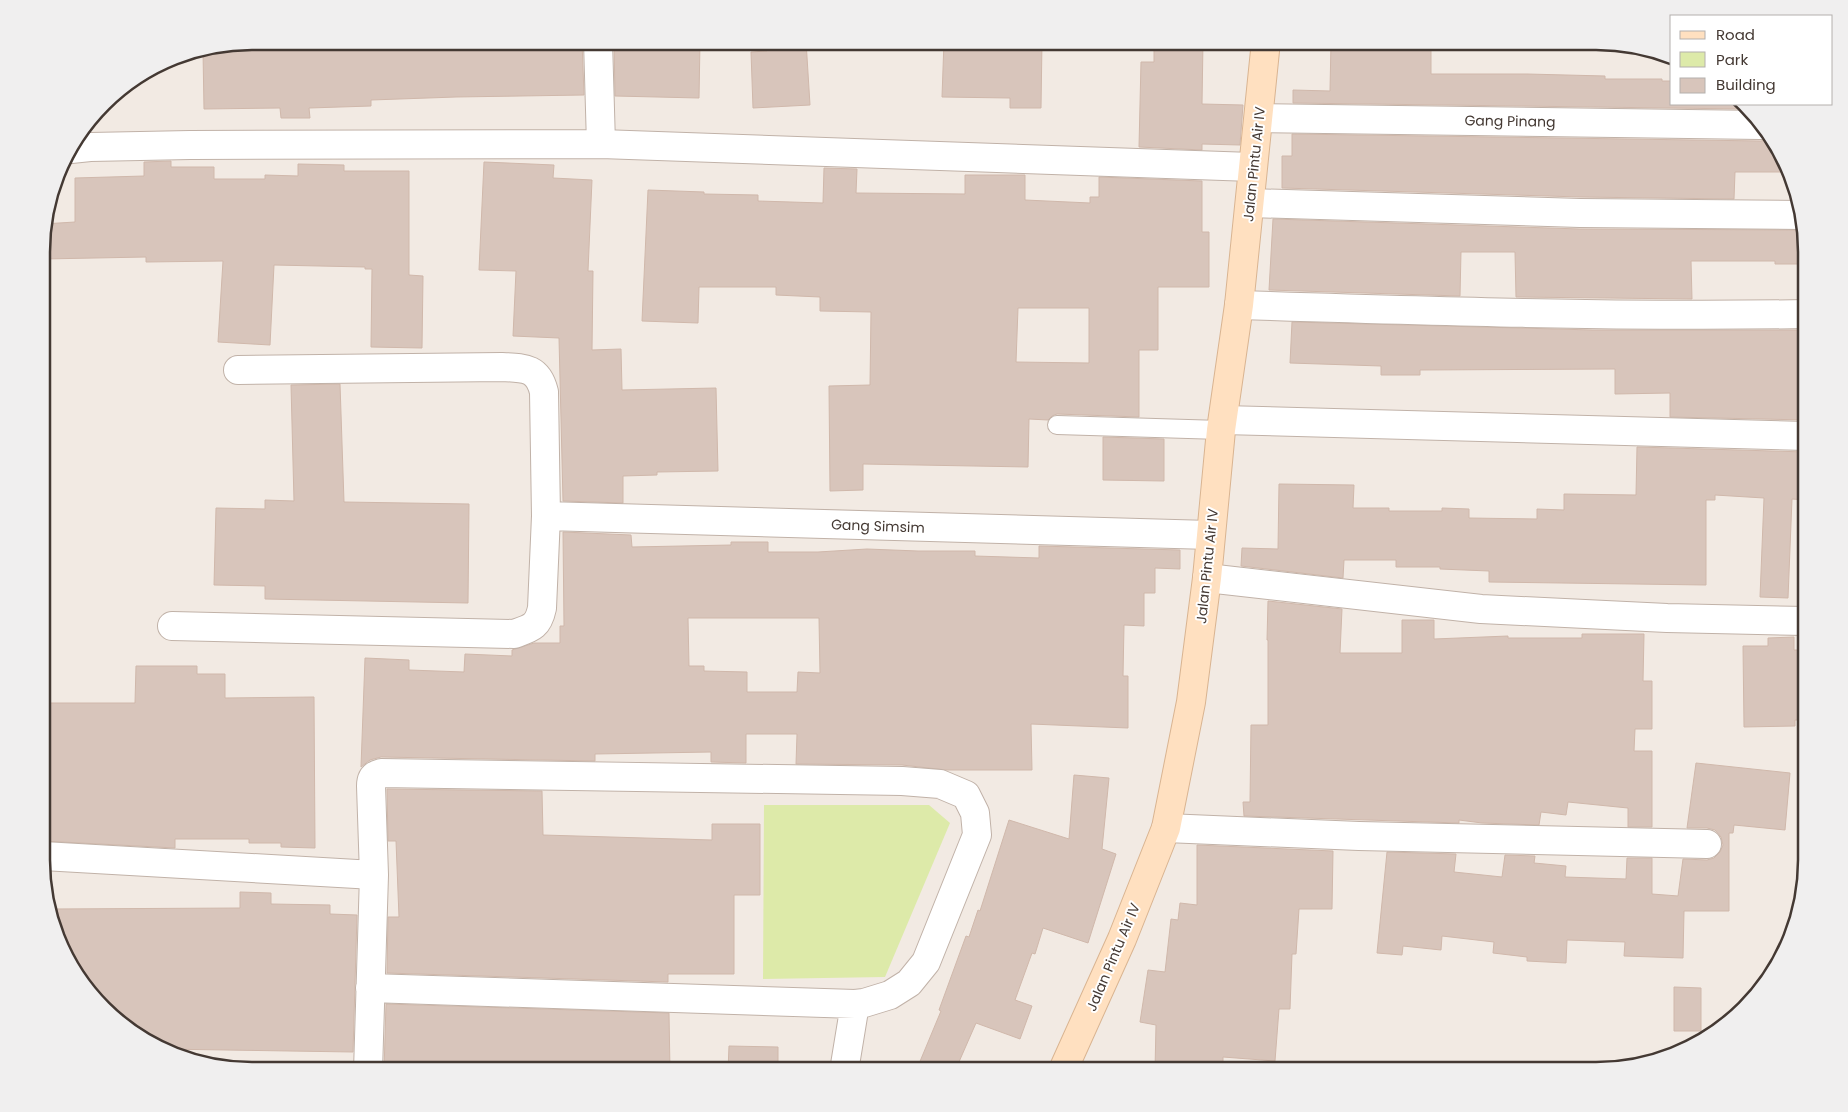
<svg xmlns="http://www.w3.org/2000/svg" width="1848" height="1112" font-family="Poppins,sans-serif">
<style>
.green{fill:#ddeaa9}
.building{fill:#d8c5bb;stroke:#d0b8ab;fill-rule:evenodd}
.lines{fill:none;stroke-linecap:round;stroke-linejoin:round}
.lane-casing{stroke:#c1b2a8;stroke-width:20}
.street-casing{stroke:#c1b2a8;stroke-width:30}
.secondary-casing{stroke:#d9b491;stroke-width:30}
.lane{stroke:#fff;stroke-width:18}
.street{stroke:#fff;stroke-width:28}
.secondary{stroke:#ffe0c0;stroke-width:28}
.labels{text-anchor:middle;stroke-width:4;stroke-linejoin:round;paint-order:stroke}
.street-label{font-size:14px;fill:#443933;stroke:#fff}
.rim{fill:none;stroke:#443933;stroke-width:2.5}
</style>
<rect width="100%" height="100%" fill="#f2eae3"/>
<path class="green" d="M 764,805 L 929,805 L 950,823 L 885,977 L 763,979 Z"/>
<path class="building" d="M 252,41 L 582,41 L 584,95 L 456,97 L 371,100 L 371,106 L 309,108 L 310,118 L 281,118 L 280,108 L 204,109 L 203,51 Z
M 614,41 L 700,41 L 699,98 L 615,96 Z
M 766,41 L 806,41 L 810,105 L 753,108 L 751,52 L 767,51 Z
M 944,41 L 1042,41 L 1041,108 L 1010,108 L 1010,98 L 942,97 Z
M 1154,41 L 1203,41 L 1202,104 L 1243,105 L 1240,145 L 1202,144 L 1202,150 L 1139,147 L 1141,62 L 1154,62 Z
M 1331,42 L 1431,44 L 1431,74 L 1527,74 L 1605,76 L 1605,79 L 1662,79 L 1662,81 L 1672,81 L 1672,104 L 1738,104 L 1743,109 L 1293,103 L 1293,90 L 1330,91 Z
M 1292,134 L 1761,141 L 1768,139 L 1772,136 L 1789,172 L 1735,172 L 1734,199 L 1580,197 L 1282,188 L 1282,156 L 1292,156 Z
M 171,161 L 171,167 L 214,167 L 214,179 L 265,179 L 265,175 L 298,176 L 298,164 L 344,165 L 344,171 L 409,171 L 409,275 L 423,276 L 422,348 L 371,347 L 372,269 L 365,269 L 365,267 L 274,265 L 270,345 L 218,342 L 223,261 L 146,262 L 146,257 L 43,259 L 43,224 L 75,222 L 75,178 L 144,176 L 144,162 Z
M 484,162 L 554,165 L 553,178 L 592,180 L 588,271 L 593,271 L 592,350 L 621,349 L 622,390 L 716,388 L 718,471 L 657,472 L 657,475 L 623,476 L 623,503 L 563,501 L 559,338 L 513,336 L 516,271 L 479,270 Z
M 824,168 L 857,169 L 856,193 L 965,194 L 965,175 L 1025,175 L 1025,200 L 1090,203 L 1090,197 L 1099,197 L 1099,177 L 1202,181 L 1202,232 L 1209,232 L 1209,287 L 1158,287 L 1158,350 L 1139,350 L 1139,417 L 1057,414 L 1052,416 L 1048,420 L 1029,419 L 1028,467 L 863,464 L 863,490 L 830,491 L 829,386 L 870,385 L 871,312 L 820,311 L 820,297 L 776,295 L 776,287 L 699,287 L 698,323 L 642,321 L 648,190 L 704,192 L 704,194 L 758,195 L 758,201 L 823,203 ZM 1018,308 L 1089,308 L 1089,363 L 1016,362 Z
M 1273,219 L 1580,229 L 1805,230 L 1806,264 L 1775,264 L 1775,261 L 1691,261 L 1692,299 L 1516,297 L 1515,252 L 1461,252 L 1460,296 L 1269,290 Z
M 1292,322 L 1593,330 L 1806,330 L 1806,420 L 1670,417 L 1670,393 L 1615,394 L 1615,369 L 1420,370 L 1420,375 L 1381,375 L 1381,366 L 1290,363 Z
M 340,384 L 344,502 L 469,504 L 468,603 L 265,599 L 265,586 L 214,585 L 216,508 L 265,509 L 265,500 L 294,501 L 291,385 Z
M 1103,437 L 1164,439 L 1164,481 L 1103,480 Z
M 1637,447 L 1806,452 L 1806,500 L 1792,499 L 1788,598 L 1760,597 L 1764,498 L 1715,495 L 1715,500 L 1706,500 L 1706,585 L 1489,582 L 1489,571 L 1440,569 L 1440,567 L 1396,567 L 1396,560 L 1344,560 L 1343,578 L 1241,566 L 1242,548 L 1278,549 L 1279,484 L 1354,485 L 1353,508 L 1389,508 L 1389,511 L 1442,511 L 1442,508 L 1469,509 L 1469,518 L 1537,519 L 1537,509 L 1564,510 L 1564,494 L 1636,495 Z
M 563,532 L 631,535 L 632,547 L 731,545 L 731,542 L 768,542 L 768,552 L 818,552 L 867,549 L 918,551 L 975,551 L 975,556 L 1039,558 L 1039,546 L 1180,550 L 1180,569 L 1155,568 L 1155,593 L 1144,593 L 1144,626 L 1124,625 L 1123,676 L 1128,676 L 1128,728 L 1031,724 L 1032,770 L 946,770 L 902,765 L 796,764 L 797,734 L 746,734 L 746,763 L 711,762 L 711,752 L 595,754 L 595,761 L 381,757 L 370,760 L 361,767 L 365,658 L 409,660 L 409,670 L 464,672 L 465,654 L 512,656 L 512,650 L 534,643 L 560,643 L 560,626 L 564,626 ZM 688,618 L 819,618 L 820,673 L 798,672 L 797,692 L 747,692 L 747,672 L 704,671 L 704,666 L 689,666 Z
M 1268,601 L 1342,609 L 1340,653 L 1402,653 L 1402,620 L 1434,620 L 1434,639 L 1508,636 L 1508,638 L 1582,638 L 1582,634 L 1644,634 L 1643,681 L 1652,681 L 1652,729 L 1635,729 L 1634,751 L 1652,751 L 1652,827 L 1628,827 L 1628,808 L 1568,802 L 1566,815 L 1541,812 L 1539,825 L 1482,823 L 1459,820 L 1459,823 L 1244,816 L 1243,802 L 1250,802 L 1251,725 L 1268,725 L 1268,640 L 1267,640 Z
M 1794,637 L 1794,650 L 1806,650 L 1806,720 L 1795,720 L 1795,726 L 1744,727 L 1743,646 L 1768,646 L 1768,638 Z
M 136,666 L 197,666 L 197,674 L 225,674 L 225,698 L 314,697 L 315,848 L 281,847 L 281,843 L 249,843 L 249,839 L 175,839 L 175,848 L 43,841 L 43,703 L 135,703 Z
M 1696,763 L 1790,773 L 1785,830 L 1734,825 L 1733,833 L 1729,833 L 1729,911 L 1684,911 L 1683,958 L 1624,956 L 1625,942 L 1567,940 L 1566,963 L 1527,961 L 1527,957 L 1493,953 L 1494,942 L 1442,936 L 1441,950 L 1403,946 L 1402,955 L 1377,953 L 1387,852 L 1456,854 L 1454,872 L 1502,877 L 1505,855 L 1535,856 L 1534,863 L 1566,866 L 1565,877 L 1626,879 L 1627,858 L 1652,858 L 1652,894 L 1678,896 L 1683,859 L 1707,860 L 1714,858 L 1720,852 L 1723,845 L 1721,837 L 1715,830 L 1707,828 L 1687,828 Z
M 1074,775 L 1109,778 L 1102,849 L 1116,854 L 1088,943 L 1043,928 L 1035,954 L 1032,953 L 1015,1000 L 1032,1006 L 1020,1039 L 976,1023 L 955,1071 L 916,1071 L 941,1011 L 939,1010 L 966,936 L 969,937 L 978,910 L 980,911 L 1009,820 L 1069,839 Z
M 387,789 L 542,791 L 543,835 L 712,840 L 712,824 L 760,824 L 760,895 L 734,895 L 734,974 L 668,974 L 668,982 L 387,973 L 388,917 L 399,917 L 396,841 L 388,841 Z
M 1197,845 L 1333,851 L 1332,909 L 1299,909 L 1296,954 L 1292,954 L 1290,1009 L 1279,1009 L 1275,1061 L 1223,1057 L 1223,1070 L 1155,1070 L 1156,1025 L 1140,1022 L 1148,970 L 1165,972 L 1171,919 L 1178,920 L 1180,903 L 1197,905 Z
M 240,892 L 271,893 L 271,904 L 330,905 L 330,914 L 357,915 L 353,1052 L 162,1049 L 147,1042 L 77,977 L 51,909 L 240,908 Z
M 1674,987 L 1701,988 L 1701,1031 L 1674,1031 Z
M 386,1004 L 669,1013 L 670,1071 L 384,1071 Z
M 729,1046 L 778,1047 L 778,1071 L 728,1071 Z"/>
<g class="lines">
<g class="lane-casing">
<path id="lane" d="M 1057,425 L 1221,430"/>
</g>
<g class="street-casing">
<path id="street" d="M 598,41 L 601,144
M 1259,118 L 1761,125
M 71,149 L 90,147 L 190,145 L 601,144 L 1252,167
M 1250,203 L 1580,213 L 1802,215
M 1239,305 C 1428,311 1617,317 1806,314
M 1223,420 L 1806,436
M 546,516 L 1210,535
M 1207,578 L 1481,609 L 1667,618 L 1806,621
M 172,626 L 514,634 C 531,628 538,627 542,608 L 546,516 L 544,392 C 538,367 524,368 502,367 L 238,370
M 1166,828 L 1359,836 L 1707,844
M 43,856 L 374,875
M 368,1071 L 374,875 L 371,786 C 371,778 373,775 381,773 L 902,781 L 940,784 L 966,795 L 975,813 L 977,835 L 926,962 L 909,983 L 890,995 L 864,1003 L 855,1004 L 370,988
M 844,1071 L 855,1004"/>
</g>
<g class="secondary-casing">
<path id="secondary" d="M 1063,1070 L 1122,939 L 1166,828 L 1191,702 L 1207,578 L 1221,430 L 1239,305 L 1266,41"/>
</g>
<use href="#lane" class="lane"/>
<use href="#street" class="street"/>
<use href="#secondary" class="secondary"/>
</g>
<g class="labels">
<g class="street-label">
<text transform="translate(1510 121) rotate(1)" y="5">Gang Pinang</text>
<text transform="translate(1254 164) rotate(-84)" y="5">Jalan Pintu Air IV</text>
<text transform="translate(878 526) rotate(2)" y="5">Gang Simsim</text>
<text transform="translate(1207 566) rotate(-84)" y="5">Jalan Pintu Air IV</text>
<text transform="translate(1113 957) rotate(-67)" y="5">Jalan Pintu Air IV</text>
</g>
</g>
<path d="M0 0H1848V1112H0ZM252 50H1596A202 202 0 0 1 1798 252V860A202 202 0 0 1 1596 1062H252A202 202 0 0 1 50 860V252A202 202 0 0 1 252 50Z" fill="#f0efef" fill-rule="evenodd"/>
<path class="rim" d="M252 50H1596A202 202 0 0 1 1798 252V860A202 202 0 0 1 1596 1062H252A202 202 0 0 1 50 860V252A202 202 0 0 1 252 50Z"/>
<rect x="1670" y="15" width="162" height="90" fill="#ffffff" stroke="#b4b0ad"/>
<rect x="1680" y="31" width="25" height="8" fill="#ffe0c0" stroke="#b4b0ad"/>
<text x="1716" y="40" font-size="15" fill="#443933">Road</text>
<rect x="1680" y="52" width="25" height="15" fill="#ddeaa9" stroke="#b4b0ad"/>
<text x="1716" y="65" font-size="15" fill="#443933">Park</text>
<rect x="1680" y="78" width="25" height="15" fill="#d8c5bb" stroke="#b4b0ad"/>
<text x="1716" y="90" font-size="15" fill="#443933">Building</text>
</svg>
